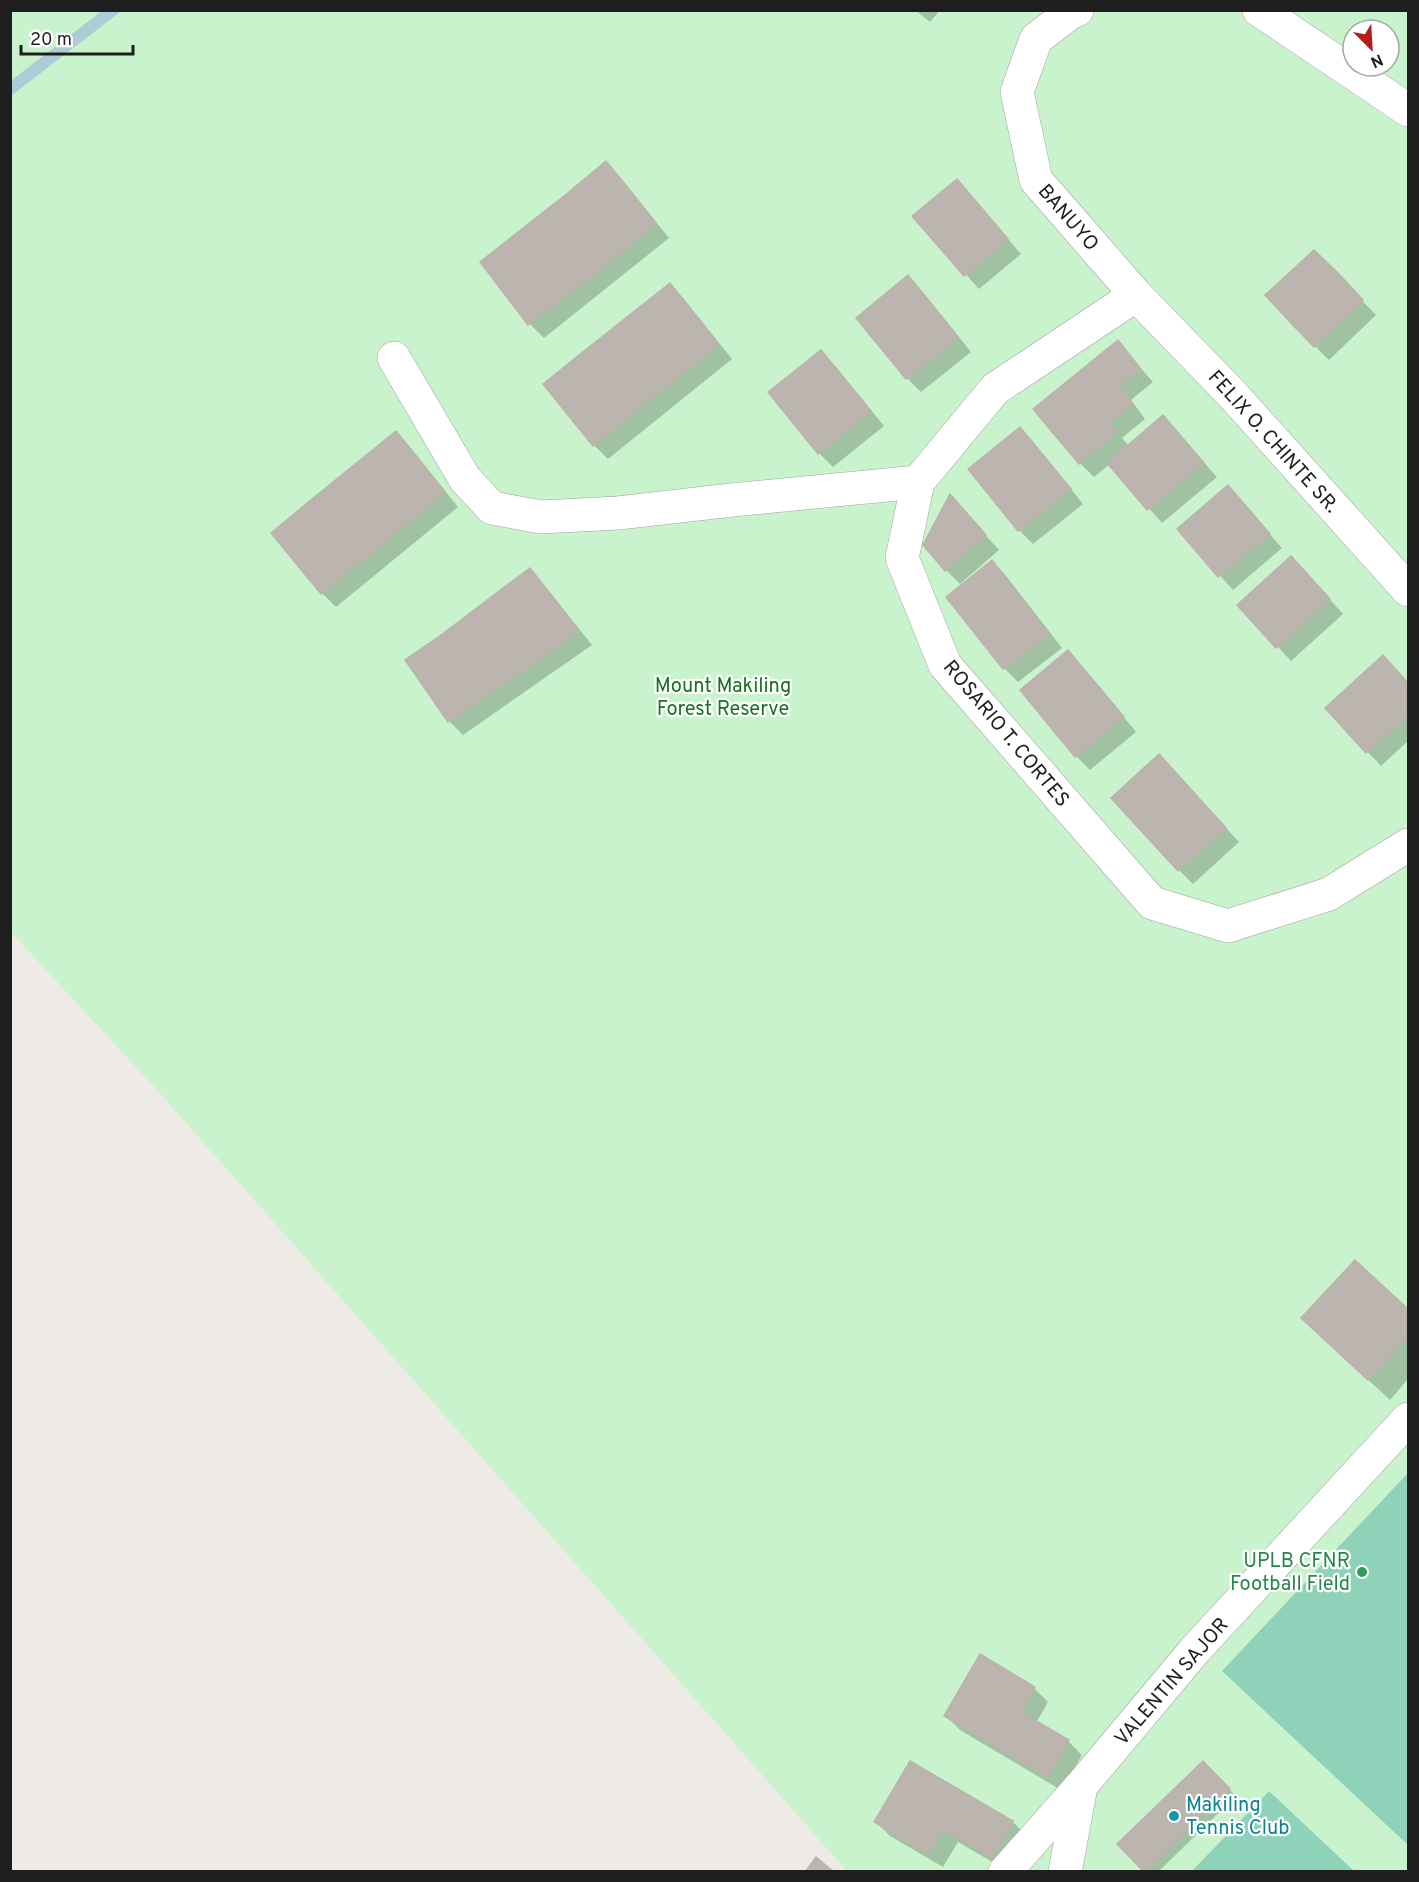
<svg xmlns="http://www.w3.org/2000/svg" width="1419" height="1882" font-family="Overpass,sans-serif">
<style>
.park{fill:#c8f3cc;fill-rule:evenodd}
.pitch{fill:#8ed3b9}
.shadow{fill:#0003}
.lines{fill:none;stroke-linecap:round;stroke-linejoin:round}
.stream{stroke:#acccd6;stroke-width:12}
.building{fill:#bbb4af;stroke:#beb3aa;stroke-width:1.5}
.minor-casing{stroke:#a2a2a2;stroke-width:34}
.minor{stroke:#fff;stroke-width:33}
.leisure-dot{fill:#2e9e5b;stroke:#fff;stroke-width:2}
.culture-dot{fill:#0f9aa8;stroke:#fff;stroke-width:2}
.labels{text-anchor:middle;stroke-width:4.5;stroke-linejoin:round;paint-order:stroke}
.street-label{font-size:20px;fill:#1e1e1e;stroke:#fff}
.park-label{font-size:20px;fill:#197021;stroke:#fff}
.leisure-label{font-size:20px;fill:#27864d;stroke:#fff;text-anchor:end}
.culture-label{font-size:20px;fill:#0d838f;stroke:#fff;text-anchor:start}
</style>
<rect width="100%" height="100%" fill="#eeebe6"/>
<path class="park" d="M 11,11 L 1408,11 L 1408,1871 L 847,1871 L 157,1090 L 11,932 ZM 1353,30 L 1389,30 L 1389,66 L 1353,66 Z"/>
<path class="pitch" d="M 1408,1473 L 1408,1845 L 1222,1671 Z
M 1269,1791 L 1354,1871 L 1192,1871 Z"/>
<path class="shadow" d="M 915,10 L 940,10 L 930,22 Z
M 606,163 L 620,177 L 669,238 L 544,338 L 530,324 L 482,262 Z
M 957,181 L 1021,254 L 979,289 L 914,216 Z
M 1314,252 L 1376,315 L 1329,360 L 1315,346 Z
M 908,277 L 922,291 L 971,352 L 921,392 L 907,378 L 858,318 Z
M 670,285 L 684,299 L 732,359 L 608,459 L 594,445 Z
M 1118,342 L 1153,382 L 1131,400 L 1145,419 L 1122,438 L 1129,446 L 1163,417 L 1217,477 L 1162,523 L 1110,464 L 1094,477 L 1080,463 Z
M 821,352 L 835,366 L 884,426 L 833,467 L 819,453 Z
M 1020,429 L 1034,443 L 1083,504 L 1033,544 L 1019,530 Z
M 396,433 L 410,447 L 458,507 L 336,607 L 322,593 Z
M 1228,487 L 1282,548 L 1233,590 L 1179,529 Z
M 950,496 L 999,550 L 960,584 L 946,570 Z
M 992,562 L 1006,576 L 1062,648 L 1018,682 L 1004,668 L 948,597 Z
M 529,570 L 543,584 L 592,645 L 463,735 L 449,721 L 407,660 Z
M 1305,572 L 1343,614 L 1291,661 L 1239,605 Z
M 1068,652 L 1082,666 L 1136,732 L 1090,770 L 1076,756 Z
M 1397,671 L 1408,684 L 1408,741 L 1381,766 L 1327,709 Z
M 1173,770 L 1239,842 L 1193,884 L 1179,870 Z
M 1355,1262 L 1408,1311 L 1408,1379 L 1390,1400 L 1324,1339 Z
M 1034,1688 L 1048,1702 L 1036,1723 L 1068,1741 L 1082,1755 L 1061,1790 L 960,1730 L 946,1716 Z
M 911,1763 L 1013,1822 L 1027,1836 L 1006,1870 L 958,1842 L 943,1867 L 890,1836 L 876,1822 Z
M 1203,1763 L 1236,1796 L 1158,1872 L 1146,1872 L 1119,1844 Z"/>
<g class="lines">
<path class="stream" d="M 10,89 L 113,10"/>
</g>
<path class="building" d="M 606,161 L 656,223 L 614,258 L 564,196 Z
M 957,179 L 1008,239 L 964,276 L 912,216 Z
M 564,196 L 614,258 L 571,292 L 522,229 Z
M 522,229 L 571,292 L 528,325 L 480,262 Z
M 1314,250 L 1339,274 L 1289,321 L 1265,295 Z
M 1339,274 L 1363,300 L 1314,347 L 1289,321 Z
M 908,275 L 958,337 L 906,379 L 856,318 Z
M 670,283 L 719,345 L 676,379 L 627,317 Z
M 627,317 L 676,379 L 634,412 L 584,351 Z
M 1118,340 L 1140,368 L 1118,386 L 1133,404 L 1109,423 L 1117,432 L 1079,464 L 1033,409 Z
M 821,350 L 871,411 L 818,454 L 768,392 Z
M 584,351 L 634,412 L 593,446 L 543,384 Z
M 1163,415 L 1204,463 L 1147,510 L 1107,463 Z
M 1020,427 L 1071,489 L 1018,531 L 968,469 Z
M 396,431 L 445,492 L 403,527 L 354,465 Z
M 354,465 L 403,527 L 362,560 L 312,499 Z
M 1228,485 L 1270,534 L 1218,577 L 1177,529 Z
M 950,494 L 986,535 L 945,571 L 923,545 Z
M 312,499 L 362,560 L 321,594 L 271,533 Z
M 1291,556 L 1330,599 L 1276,648 L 1237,605 Z
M 992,560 L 1050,634 L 1003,669 L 946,597 Z
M 530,568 L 579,630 L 536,662 L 486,601 Z
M 486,601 L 536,662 L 487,695 L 444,633 Z
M 444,633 L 487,695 L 448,722 L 405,660 Z
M 1068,650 L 1124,717 L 1075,757 L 1020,690 Z
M 1383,655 L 1408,683 L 1408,715 L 1366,753 L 1325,708 Z
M 1159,754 L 1226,828 L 1178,871 L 1111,798 Z
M 1355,1260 L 1408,1309 L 1408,1336 L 1368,1380 L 1301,1318 Z
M 980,1654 L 1035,1687 L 1021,1712 L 1069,1740 L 1047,1777 L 944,1716 Z
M 910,1761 L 1013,1821 L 992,1858 L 944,1829 L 928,1854 L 874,1822 Z
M 1203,1761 L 1230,1789 L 1144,1872 L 1117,1844 Z
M 816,1857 L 834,1872 L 805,1872 Z"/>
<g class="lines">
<g class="minor-casing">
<path id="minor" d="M 1077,10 L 1070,13 L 1036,39 L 1017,92 L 1036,180 L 1136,295 L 1232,394 L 1408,590
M 1259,10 L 1408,110
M 1136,295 L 995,389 L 918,482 L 902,558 L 945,665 L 1152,903 L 1228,926 L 1329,894 L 1408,845
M 394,358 L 465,479 L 492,508 L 541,517 L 618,513 L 732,500 L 918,482
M 1081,1786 L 1195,1650 L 1408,1419
M 1005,1872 L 1081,1786 L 1065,1872"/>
</g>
<use href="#minor" class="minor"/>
</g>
<circle class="leisure-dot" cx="1362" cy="1572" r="6"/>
<circle class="culture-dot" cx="1174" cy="1816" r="6"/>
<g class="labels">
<g class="street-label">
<text transform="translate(1069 217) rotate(49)" y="7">BANUYO</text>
<text transform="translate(1274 441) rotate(48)" y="7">FELIX O. CHINTE SR.</text>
<text transform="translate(1007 733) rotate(50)" y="7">ROSARIO T. CORTES</text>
<text transform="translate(1171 1681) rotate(-49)" y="7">VALENTIN SAJOR</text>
</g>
<g class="park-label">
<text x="723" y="692">Mount Makiling<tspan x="723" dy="23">Forest Reserve</tspan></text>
</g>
<g class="leisure-label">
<text x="1350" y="1567">UPLB CFNR<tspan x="1350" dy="23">Football Field</tspan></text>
</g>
<g class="culture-label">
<text x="1186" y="1811">Makiling<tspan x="1186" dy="23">Tennis Club</tspan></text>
</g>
</g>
<rect width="1419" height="1882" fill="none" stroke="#1e1e1e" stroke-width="24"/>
<g transform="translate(1371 48) rotate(156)"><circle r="28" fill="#ffffff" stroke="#a5a5a5" stroke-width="1.5"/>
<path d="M0-4.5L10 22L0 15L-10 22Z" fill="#b41b19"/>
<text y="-9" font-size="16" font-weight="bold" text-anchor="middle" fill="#1e1e1e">N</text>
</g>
<path d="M21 45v9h112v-9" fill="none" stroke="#1e1e1e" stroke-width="3"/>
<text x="30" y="45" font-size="18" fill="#1e1e1e" stroke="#ffffff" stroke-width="4.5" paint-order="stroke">20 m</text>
</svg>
